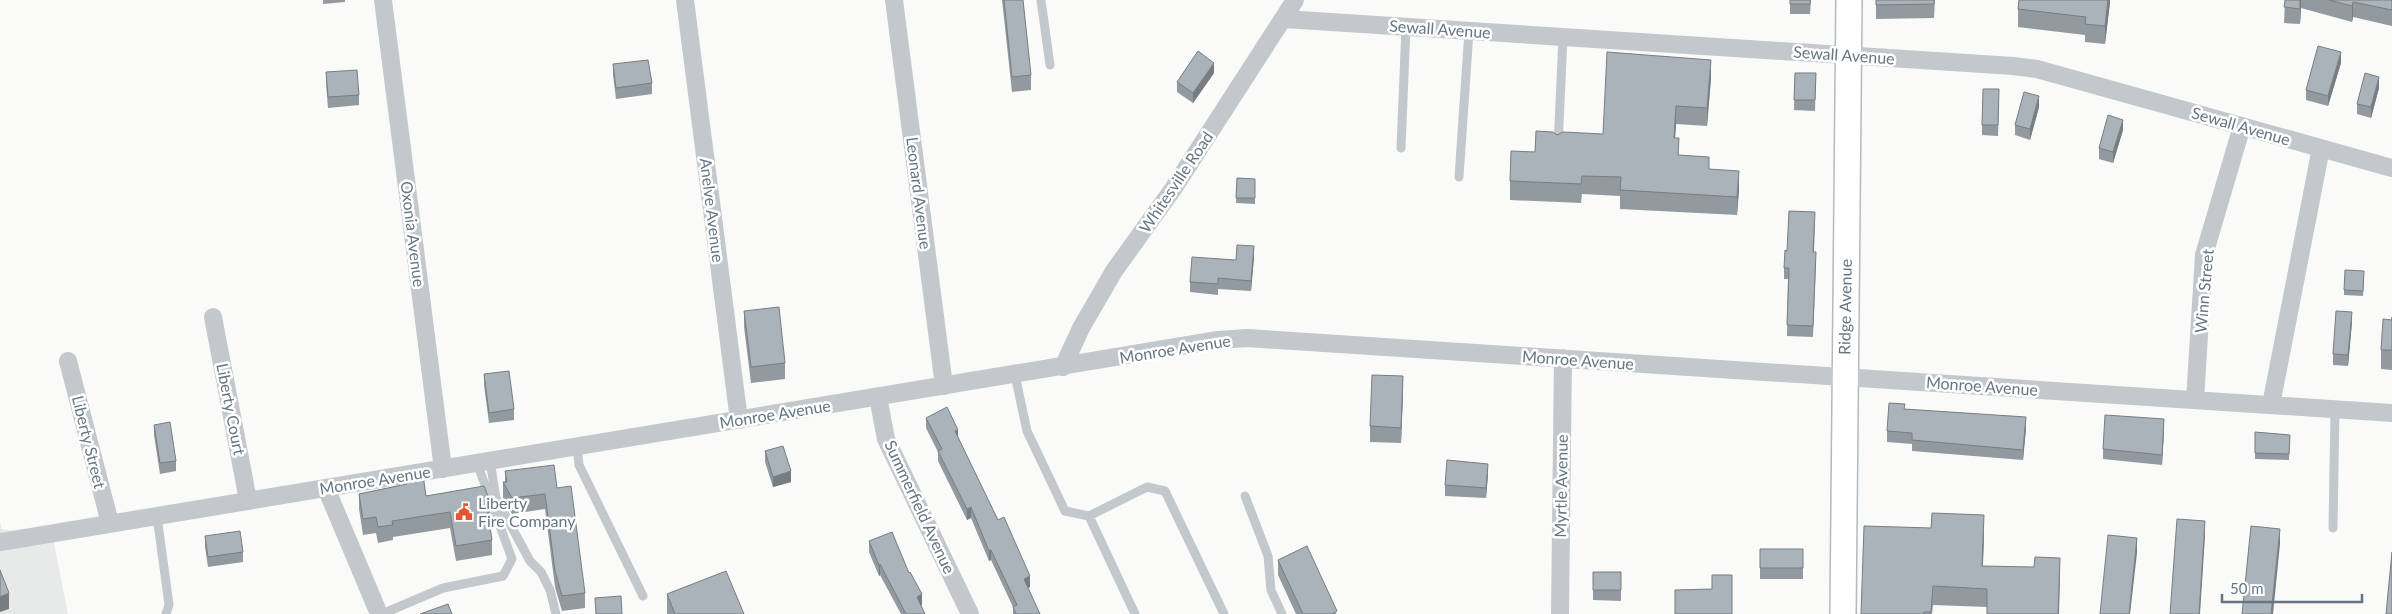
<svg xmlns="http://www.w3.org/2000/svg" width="2392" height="614" font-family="Lato,sans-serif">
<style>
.built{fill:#e8e9e9}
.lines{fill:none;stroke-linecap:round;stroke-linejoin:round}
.secondary-casing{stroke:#b3babf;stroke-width:28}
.lane{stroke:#c3c8cc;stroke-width:9}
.street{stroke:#c3c8cc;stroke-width:18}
.secondary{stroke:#fff;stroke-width:25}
.wall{fill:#929a9f}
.shaded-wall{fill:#777d82}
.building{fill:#aab3b9;stroke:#777d82}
.labels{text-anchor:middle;stroke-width:5;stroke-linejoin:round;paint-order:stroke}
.street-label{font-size:16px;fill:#657683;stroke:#fff}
.poi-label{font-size:16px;fill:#657683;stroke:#fff;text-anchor:start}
</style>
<rect width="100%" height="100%" fill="#fafaf8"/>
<path class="built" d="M 0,522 L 2,529 L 53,538 L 68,614 L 0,614 Z"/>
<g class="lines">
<g class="secondary-casing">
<path id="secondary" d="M 1843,614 L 1849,0"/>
</g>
<path class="lane" d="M 1041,0 L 1050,65
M 1558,146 L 1563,37
M 1401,148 L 1406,27
M 1459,177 L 1469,31
M 1015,375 L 1027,431 L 1065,511 L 1089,516 L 1147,487 L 1165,491 L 1224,614
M 577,446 L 579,465 L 643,596
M 490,461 L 496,498 L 530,561 L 541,572 L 550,590 L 556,614
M 1245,496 L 1268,556 L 1271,590 L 1282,614
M 157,516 L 169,605 L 166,614
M 1089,516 L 1135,614
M 2333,528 L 2335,409
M 382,614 L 443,588 L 503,576 L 512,559 L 477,463"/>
<path class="street" d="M 383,0 L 443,469
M 685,0 L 739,420
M 894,0 L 944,386
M 1284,19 L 2013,66 L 2037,69 L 2392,168
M 213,317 L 248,500
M 68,361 L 110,523
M 1063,367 L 1081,328 L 1114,271 L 1173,189 L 1295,0
M 878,397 L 886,439 L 970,614
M 2195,400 L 2204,255 L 2242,126
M 2271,405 L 2321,148
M 326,488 L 379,614
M 0,542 L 1218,340 L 1247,338 L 2392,413
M 1560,614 L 1563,358"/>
<use href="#secondary" class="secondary"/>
</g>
<path class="wall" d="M 323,0 L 345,0 L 345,2 L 323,4 Z
M 1002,0 L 1023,0 L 1031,75 L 1031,90 L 1012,92 Z
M 1790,0 L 1811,0 L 1810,14 L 1790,14 Z
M 1876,0 L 1935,0 L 1934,18 L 1876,19 Z
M 2015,0 L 2110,0 L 2105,44 L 2085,42 L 2085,35 L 2018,27 L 2018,9 L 2019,0 Z
M 2285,0 L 2392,0 L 2392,26 L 2353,17 L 2352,22 L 2301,8 L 2300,24 L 2284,23 Z
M 2341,63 L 2328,106 L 2306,100 L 2306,90 Z
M 613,64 L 652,83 L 652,94 L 616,99 L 613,75 Z
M 326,72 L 359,95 L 359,105 L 328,108 L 326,83 Z
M 1214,73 L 1193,103 L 1177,92 L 1177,82 Z
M 1795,73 L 1816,73 L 1815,111 L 1794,110 Z
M 1711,78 L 1707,126 L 1676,124 L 1675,138 L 1679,155 L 1709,169 L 1739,189 L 1737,215 L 1620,209 L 1620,196 L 1582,194 L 1581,203 L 1510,200 L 1510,181 L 1535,152 L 1557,135 L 1603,134 Z
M 2379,88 L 2371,118 L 2357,114 L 2357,104 Z
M 1999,100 L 1998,136 L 1982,135 L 1982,125 Z
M 2039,107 L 2030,140 L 2015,135 L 2015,125 Z
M 2123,130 L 2113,163 L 2099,159 L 2099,148 Z
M 1237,178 L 1255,179 L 1255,204 L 1236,203 Z
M 1815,222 L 1814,252 L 1816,263 L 1813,337 L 1787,336 L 1788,279 L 1784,279 L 1784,268 L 1787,251 Z
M 1254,257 L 1251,291 L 1218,289 L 1218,295 L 1190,292 L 1190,282 L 1236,260 Z
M 2364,277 L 2363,296 L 2344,295 L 2344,290 Z
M 744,311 L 785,363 L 785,379 L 751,383 L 744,327 Z
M 2392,317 L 2392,370 L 2381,369 L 2381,350 Z
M 2352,322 L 2348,366 L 2333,365 L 2333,354 Z
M 484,374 L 514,409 L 514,420 L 489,423 L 484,385 Z
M 1403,392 L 1401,443 L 1370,442 L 1370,426 Z
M 1905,409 L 2026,428 L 2023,460 L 1912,451 L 1912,444 L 1887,442 L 1887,431 Z
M 926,418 L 958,438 L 1030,587 L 1028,588 L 1040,614 L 1013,614 L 1013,607 L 991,560 L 989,561 L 971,518 L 967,520 L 938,461 L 938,452 L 926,428 Z
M 154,425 L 176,461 L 176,471 L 160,474 L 154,435 Z
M 2164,430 L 2162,465 L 2103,459 L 2103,449 Z
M 2255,432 L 2290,435 L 2289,460 L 2255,459 Z
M 765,451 L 791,482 L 773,487 L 765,462 Z
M 505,471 L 557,488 L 585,593 L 585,608 L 562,611 L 555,587 L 545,509 L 512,514 L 503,498 L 503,482 L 505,482 Z
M 1488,474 L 1486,498 L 1445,496 L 1445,485 Z
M 406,477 L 426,496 L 490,501 L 490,517 L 488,517 L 492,540 L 492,555 L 456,561 L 450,528 L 393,537 L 393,540 L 378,543 L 376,533 L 363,535 L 359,509 L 359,494 L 406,484 Z
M 1984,534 L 1983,566 L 2060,576 L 1987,607 L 1933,605 L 1932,614 L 1861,614 Z
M 205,536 L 243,552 L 243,562 L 208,567 L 205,547 Z
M 869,541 L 922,605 L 921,605 L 925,614 L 901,614 L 880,575 L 879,576 L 869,552 Z
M 1760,549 L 1803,549 L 1803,579 L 1760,579 Z
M 1278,560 L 1337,614 L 1296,614 L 1278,575 Z
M 1593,572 L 1621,572 L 1621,601 L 1593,600 Z
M 667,594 L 744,614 L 667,614 Z"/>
<path class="shaded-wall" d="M 2108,0 L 2110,0 L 2110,3 L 2105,44 L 2105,26 Z
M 2300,0 L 2301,0 L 2301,8 L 2300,24 Z
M 2353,2 L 2353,17 L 2352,22 L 2352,6 Z
M 2341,52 L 2341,63 L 2328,106 L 2328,96 Z
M 1711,60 L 1711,78 L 1707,126 L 1707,108 Z
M 1214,63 L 1214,73 L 1193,103 L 1193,93 Z
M 2379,77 L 2379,88 L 2371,118 L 2371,107 Z
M 2039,96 L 2039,107 L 2030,140 L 2030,129 Z
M 1676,106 L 1676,124 L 1674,156 L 1674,138 Z
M 2123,120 L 2123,130 L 2113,163 L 2113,152 Z
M 1739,171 L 1739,189 L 1737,215 L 1737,197 Z
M 1254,246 L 1254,257 L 1251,291 L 1251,281 Z
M 2352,312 L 2352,322 L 2348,366 L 2348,355 Z
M 1403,376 L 1403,392 L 1401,443 L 1401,428 Z
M 2026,417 L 2026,428 L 2023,460 L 2023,450 Z
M 2164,419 L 2164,430 L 2162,465 L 2162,455 Z
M 958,430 L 958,440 L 955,431 Z
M 1488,464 L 1488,474 L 1486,498 L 1486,488 Z
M 791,471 L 791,482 L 773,487 L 773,477 Z
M 971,507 L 971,518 L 967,520 L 967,509 Z
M 1984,515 L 1984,534 L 1982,585 L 1982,566 Z
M 2205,521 L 2205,536 L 2200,614 L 2199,614 Z
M 2280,529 L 2280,544 L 2273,614 L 2271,614 Z
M 2137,538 L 2137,553 L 2130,614 L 2129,614 Z
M 991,550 L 991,560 L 989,561 L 989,551 Z
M 2060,558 L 2060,576 L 2059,614 L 2058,614 Z
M 880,564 L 880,575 L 879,576 L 879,565 Z
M 1030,576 L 1030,587 L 1024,590 L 1024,579 Z
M 9,593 L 9,609 L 0,612 L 0,597 Z
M 922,594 L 922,605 L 917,607 L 917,597 Z"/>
<path class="building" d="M 1004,0 L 1023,0 L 1031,75 L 1012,77 Z
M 1790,0 L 1810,0 L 1810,4 L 1790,4 Z
M 1876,0 L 1934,0 L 1934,4 L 1876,5 Z
M 2019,0 L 2108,0 L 2105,26 L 2085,24 L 2086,17 L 2018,9 Z
M 2285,0 L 2300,0 L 2300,9 L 2284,7 Z
M 2329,0 L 2392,0 L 2392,10 L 2353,2 L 2352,6 Z
M 2318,46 L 2341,52 L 2328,96 L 2306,90 Z
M 1198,51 L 1214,63 L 1193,93 L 1177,82 Z
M 1607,52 L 1711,60 L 1707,108 L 1676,106 L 1674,138 L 1679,138 L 1678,155 L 1709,157 L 1709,169 L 1739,171 L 1737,197 L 1620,190 L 1621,177 L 1582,176 L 1581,184 L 1510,181 L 1511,151 L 1535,152 L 1536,131 L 1553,132 L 1557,135 L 1563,132 L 1603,134 Z
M 648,60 L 652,83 L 616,88 L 613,64 Z
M 357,70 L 359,95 L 328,97 L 326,72 Z
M 1795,73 L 1816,73 L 1815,100 L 1794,100 Z
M 2365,73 L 2379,77 L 2371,107 L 2357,104 Z
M 1983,89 L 1999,89 L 1998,125 L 1982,125 Z
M 2024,92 L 2039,96 L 2030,129 L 2015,125 Z
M 2108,115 L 2123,120 L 2113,152 L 2099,148 Z
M 1237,178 L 1255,179 L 1255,198 L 1236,198 Z
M 1789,211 L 1815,212 L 1813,252 L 1816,252 L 1813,326 L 1787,325 L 1789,268 L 1784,268 L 1785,250 L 1787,251 Z
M 1237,245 L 1254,246 L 1251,281 L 1218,278 L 1218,284 L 1190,282 L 1192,257 L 1236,260 Z
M 2345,270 L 2364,271 L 2363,291 L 2344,290 Z
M 779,307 L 785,363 L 751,367 L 744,311 Z
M 2336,311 L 2352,312 L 2348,355 L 2333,354 Z
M 2392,317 L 2392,350 L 2381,350 L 2383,319 L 2392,320 Z
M 509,371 L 514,409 L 489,413 L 484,374 Z
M 1372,375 L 1403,376 L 1401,428 L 1370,426 Z
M 1889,403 L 1905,404 L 1904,409 L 2026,417 L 2023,450 L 1912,440 L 1912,433 L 1887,431 Z
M 947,407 L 958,430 L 955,431 L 998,520 L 1004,517 L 1030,576 L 1024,579 L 1040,614 L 1016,614 L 1013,607 L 1017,605 L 991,550 L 989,551 L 971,507 L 967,509 L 938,451 L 942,449 L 926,418 Z
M 2105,415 L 2164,419 L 2162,455 L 2103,449 Z
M 170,422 L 176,461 L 160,463 L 154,425 Z
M 2255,432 L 2290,435 L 2289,454 L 2255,453 Z
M 783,446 L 791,471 L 773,477 L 765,451 Z
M 1447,460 L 1488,464 L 1486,488 L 1445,485 Z
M 554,465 L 557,488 L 571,486 L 585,593 L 562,596 L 555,571 L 545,494 L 512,498 L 503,482 L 507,482 L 505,471 Z
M 423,475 L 426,496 L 484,486 L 490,501 L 486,502 L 492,540 L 456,546 L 450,512 L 392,521 L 393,525 L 378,527 L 376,517 L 363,519 L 359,494 L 407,484 L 406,477 Z
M 1932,513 L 1984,515 L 1982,566 L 2034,567 L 2035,557 L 2060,558 L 2058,614 L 1987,614 L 1987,589 L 1933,586 L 1931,612 L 1924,612 L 1924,614 L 1861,614 L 1864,526 L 1931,528 Z
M 2177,519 L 2205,521 L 2199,614 L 2170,614 Z
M 2251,526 L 2280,529 L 2271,614 L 2242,614 Z
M 240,531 L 243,552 L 208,557 L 205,536 Z
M 892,532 L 909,573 L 910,572 L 922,594 L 917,597 L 925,614 L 906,614 L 880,564 L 879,565 L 869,541 Z
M 2108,535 L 2137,538 L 2129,614 L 2100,614 Z
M 1307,546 L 1337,611 L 1332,614 L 1303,614 L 1278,560 Z
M 1760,549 L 1803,549 L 1803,568 L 1760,568 Z
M 2392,552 L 2392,614 L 2386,614 Z
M 0,570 L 9,593 L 0,597 Z
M 726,571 L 744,614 L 675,614 L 667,594 Z
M 1593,572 L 1621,572 L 1621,590 L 1593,590 Z
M 1712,575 L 1732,575 L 1732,614 L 1675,614 L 1675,590 L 1712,589 Z
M 621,596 L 622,614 L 596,614 L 595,598 Z
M 448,604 L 452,614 L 420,614 Z"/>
<defs>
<g id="civic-bare" transform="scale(1.35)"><path d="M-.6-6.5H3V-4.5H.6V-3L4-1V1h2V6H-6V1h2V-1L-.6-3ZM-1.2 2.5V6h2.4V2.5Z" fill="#e4572e" stroke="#fff" stroke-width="2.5" paint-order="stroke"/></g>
</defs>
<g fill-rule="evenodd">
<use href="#civic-bare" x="464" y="512"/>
</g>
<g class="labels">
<g class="street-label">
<text transform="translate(1440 29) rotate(4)" y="6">Sewall Avenue</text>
<text transform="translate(1844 55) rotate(4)" y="6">Sewall Avenue</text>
<text transform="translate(2241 126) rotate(16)" y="6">Sewall Avenue</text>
<text transform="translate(1176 182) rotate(-56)" y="6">Whitesville Road</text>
<text transform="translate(919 193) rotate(83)" y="6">Leonard Avenue</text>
<text transform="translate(712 210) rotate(83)" y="6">Anelve Avenue</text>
<text transform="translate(413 234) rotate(83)" y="6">Oxonia Avenue</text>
<text transform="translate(2204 291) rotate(-85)" y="6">Winn Street</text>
<text transform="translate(1845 307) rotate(-89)" y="6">Ridge Avenue</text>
<text transform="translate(1175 349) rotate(-9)" y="6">Monroe Avenue</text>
<text transform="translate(1578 360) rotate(4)" y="6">Monroe Avenue</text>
<text transform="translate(1982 386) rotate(4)" y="6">Monroe Avenue</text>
<text transform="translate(231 409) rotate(79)" y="6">Liberty Court</text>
<text transform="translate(775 414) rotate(-9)" y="6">Monroe Avenue</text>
<text transform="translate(89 442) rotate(76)" y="6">Liberty Street</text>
<text transform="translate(375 480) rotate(-9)" y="6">Monroe Avenue</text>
<text transform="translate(1561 486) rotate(-89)" y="6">Myrtle Avenue</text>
<text transform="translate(920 507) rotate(65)" y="6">Summerfield Avenue</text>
</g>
<g class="poi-label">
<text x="478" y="509">Liberty<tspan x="478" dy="18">Fire Company</tspan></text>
</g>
</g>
<path d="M2222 594v8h140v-8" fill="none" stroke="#657683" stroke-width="2.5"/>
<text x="2230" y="594" font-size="15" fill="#657683" stroke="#ffffff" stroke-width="4" paint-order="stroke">50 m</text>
</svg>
